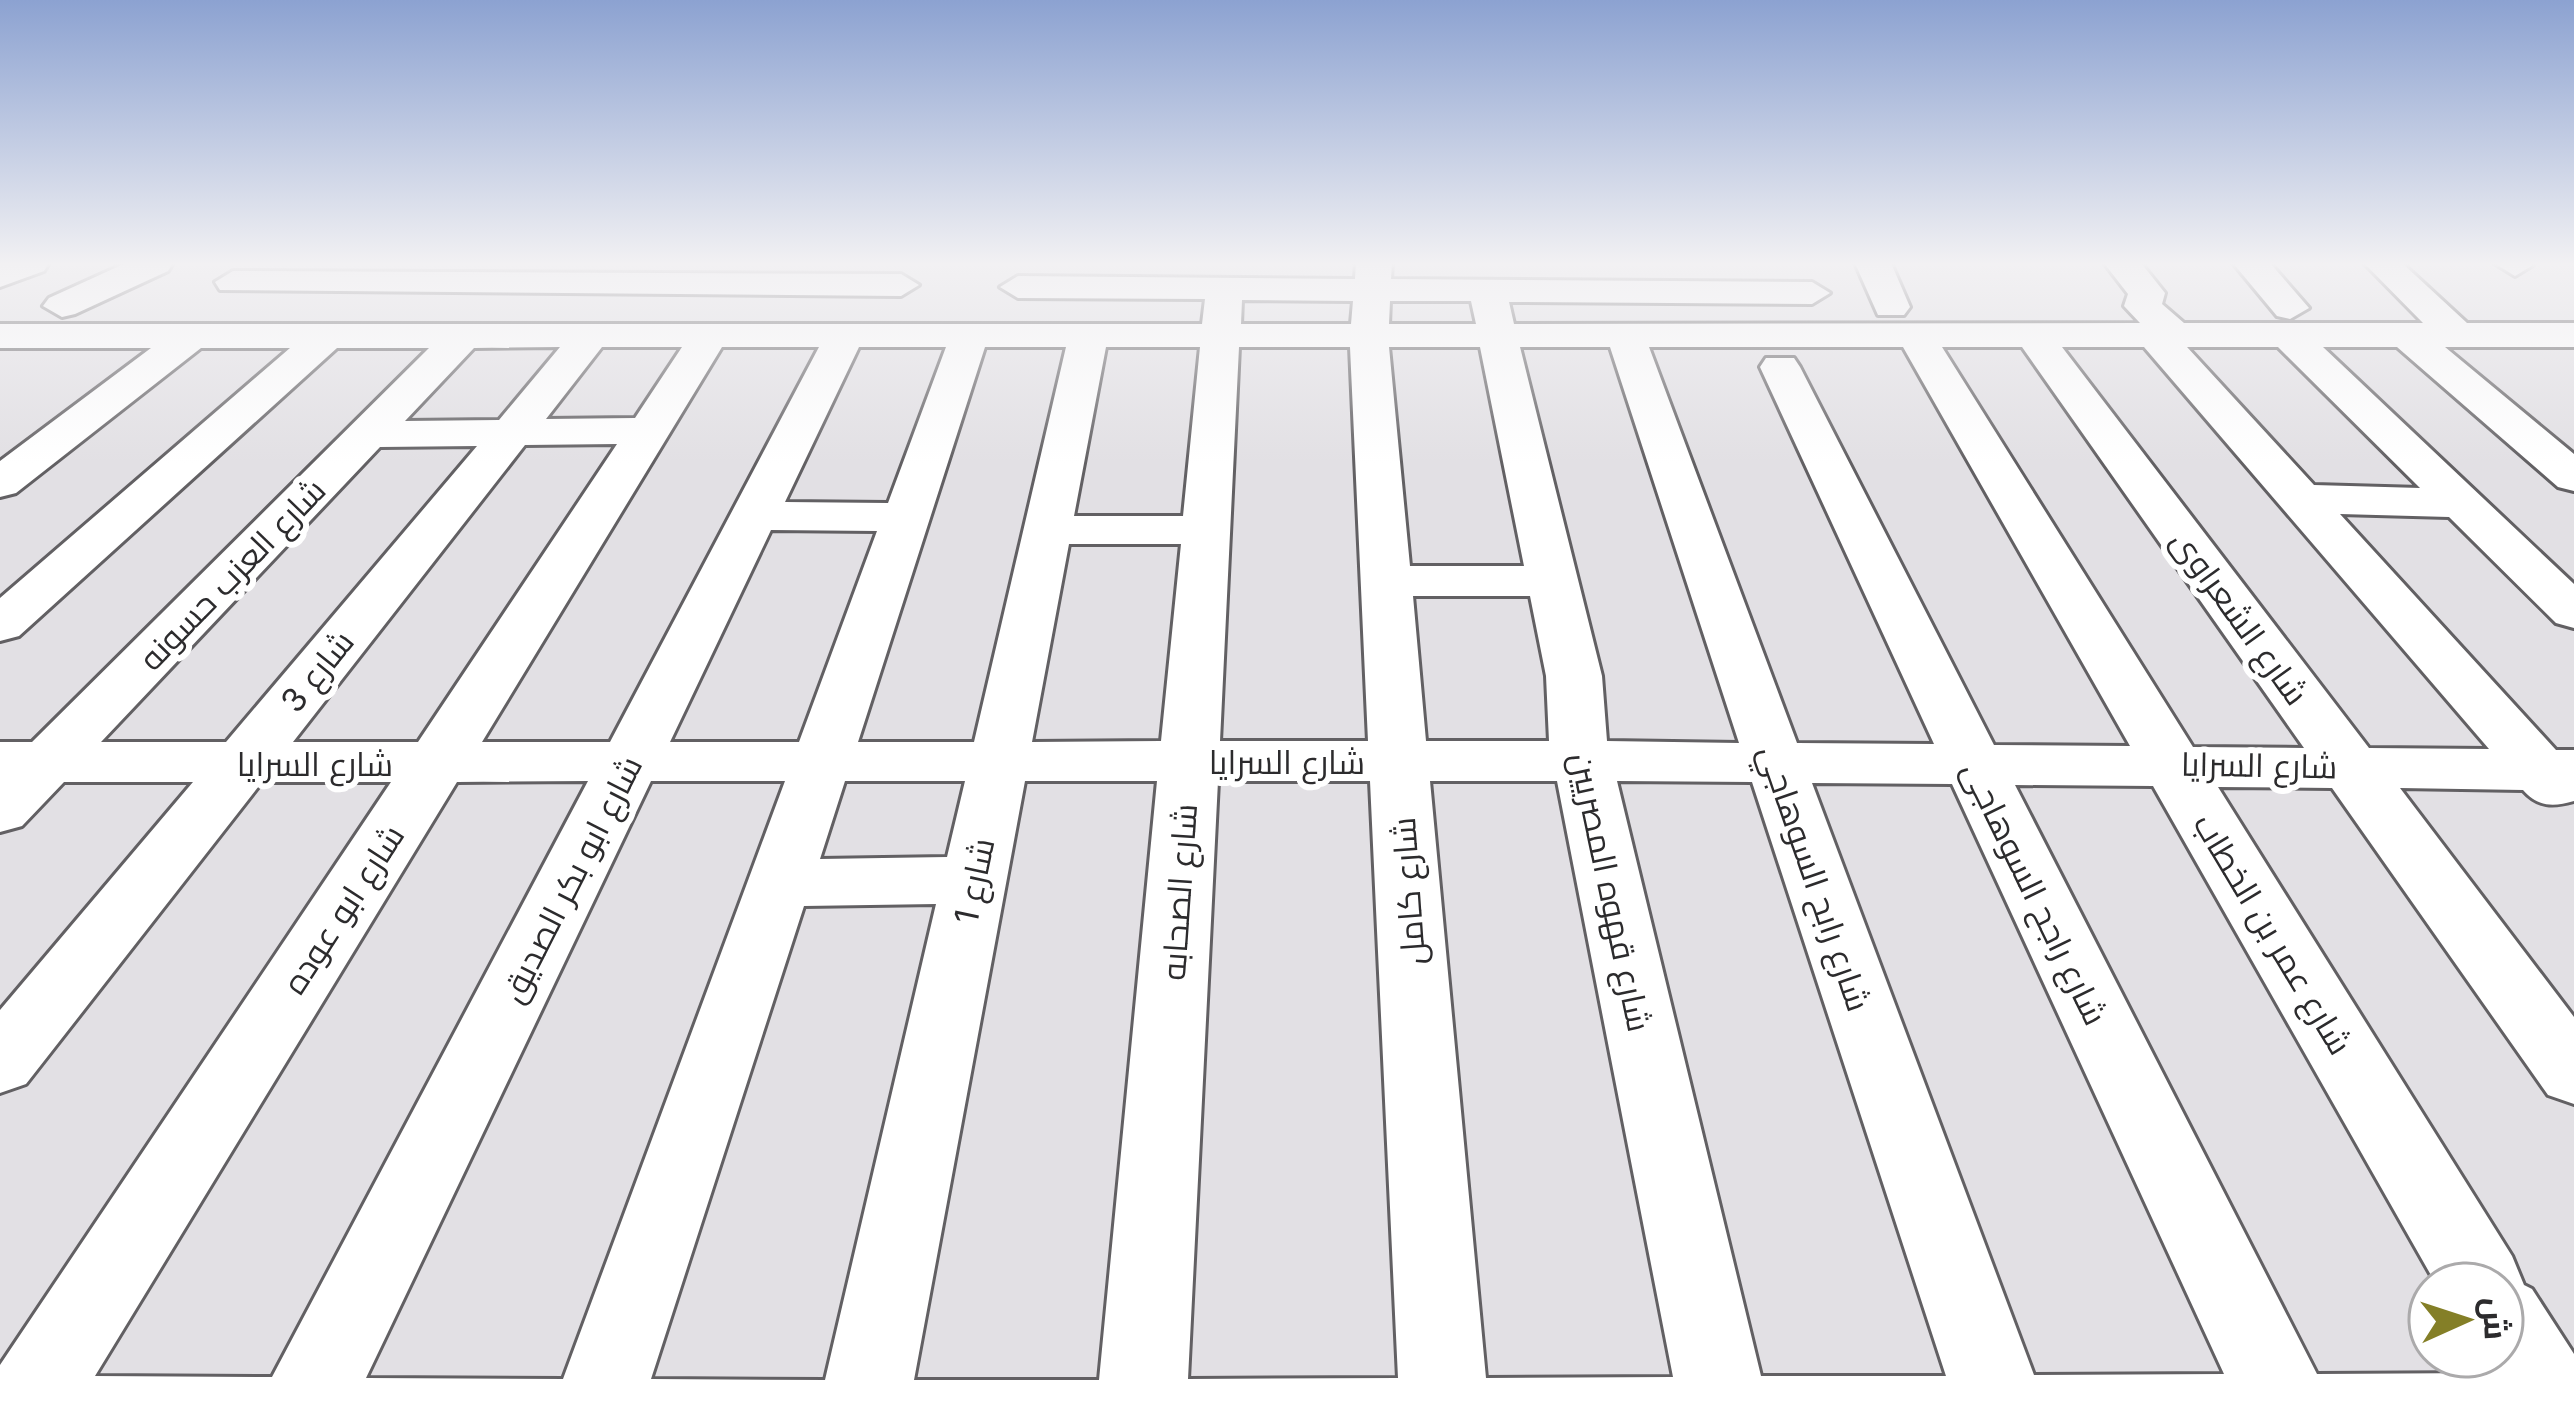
<svg xmlns="http://www.w3.org/2000/svg" width="2574" height="1428" font-family="Inter,Cairo,sans-serif">
<style>
.lines{fill:none;stroke-linecap:round;stroke-linejoin:round}
.minor-casing{stroke:#626063;stroke-width:6}
.minor{fill:#fff;fill-rule:evenodd}
.labels{text-anchor:middle;stroke-width:12;stroke-linejoin:round;paint-order:stroke}
.street-label{font-size:33px;fill:#2c2b2d;stroke:#fff}
</style>
<rect width="100%" height="100%" fill="#e2e0e4"/>
<g class="lines">
<g class="minor-casing">
<path id="minor" d="M 0,263 L 49,263 L 44,271 L 0,287 Z
M 126,263 L 173,263 L 168,271 L 75,314 L 62,317 L 43,306 L 49,298 Z
M 1356,263 L 1392,263 L 1391,279 L 1812,282 L 1830,293 L 1812,304 L 1509,302 L 1514,324 L 2140,323 L 2124,306 L 2128,294 L 2104,263 L 2141,263 L 2165,293 L 2162,304 L 2184,323 L 2423,323 L 2364,263 L 2402,263 L 2467,323 L 2574,323 L 2574,347 L 2445,347 L 2574,454 L 2574,491 L 2558,487 L 2397,347 L 2323,347 L 2574,584 L 2574,628 L 2556,623 L 2449,517 L 2340,514 L 2556,750 L 2574,750 L 2574,801 C 2553,807 2538,807 2523,790 L 2400,788 L 2574,1017 L 2574,1104 L 2548,1095 L 2332,788 L 2218,787 L 2512,1256 L 2524,1285 L 2532,1289 L 2574,1354 L 2574,1428 L 0,1428 L 0,1365 L 391,782 L 262,782 L 26,1084 L 0,1093 L 0,1010 L 193,782 L 64,782 L 22,826 L 0,832 L 0,742 L 32,742 L 429,348 L 337,348 L 19,636 L 0,641 L 0,598 L 290,348 L 201,348 L 16,493 L 0,497 L 0,461 L 151,348 L 0,348 L 0,324 L 1202,324 L 1205,299 L 1018,298 L 1000,287 L 1018,276 L 1355,279 ZM 1242,300 L 1353,301 L 1351,324 L 1241,324 ZM 1390,301 L 1471,301 L 1476,324 L 1389,324 ZM 560,347 L 499,420 L 405,421 L 474,348 ZM 602,347 L 682,347 L 635,418 L 546,419 ZM 722,347 L 819,347 L 610,742 L 482,742 ZM 859,347 L 946,347 L 888,503 L 785,502 ZM 985,347 L 1066,347 L 974,742 L 858,742 ZM 1106,347 L 1200,347 L 1183,516 L 1074,516 ZM 1239,347 L 1350,347 L 1368,741 L 1220,741 ZM 1389,347 L 1480,347 L 1524,566 L 1410,566 ZM 1520,347 L 1610,347 L 1739,743 L 1607,741 L 1602,676 ZM 1649,347 L 1903,347 L 2130,746 L 1994,745 L 1800,367 L 1794,358 L 1766,358 L 1760,367 L 1934,744 L 1797,743 ZM 1942,347 L 2022,347 L 2304,748 L 2193,747 ZM 2062,347 L 2144,347 L 2489,749 L 2369,748 ZM 2187,347 L 2278,347 L 2420,488 L 2314,485 ZM 617,444 L 418,742 L 293,742 L 525,445 ZM 477,446 L 226,742 L 101,742 L 380,447 ZM 771,530 L 877,531 L 799,742 L 670,742 ZM 1069,544 L 1181,544 L 1161,741 L 1032,742 ZM 1413,596 L 1530,596 L 1546,676 L 1549,741 L 1426,741 ZM 588,781 L 272,1377 L 95,1376 L 457,782 ZM 651,781 L 785,781 L 563,1379 L 366,1378 ZM 845,781 L 965,781 L 947,857 L 820,859 ZM 1025,781 L 1157,781 L 1099,1380 L 914,1380 ZM 1218,781 L 1370,781 L 1398,1378 L 1188,1379 ZM 1430,781 L 1557,781 L 1673,1377 L 1486,1378 ZM 1617,781 L 1752,782 L 1946,1376 L 1761,1376 ZM 1812,783 L 1952,784 L 2224,1374 L 2034,1375 ZM 2015,785 L 2153,786 L 2436,1284 L 2502,1284 L 2502,1356 L 2477,1356 L 2486,1373 L 2317,1374 ZM 936,904 L 825,1380 L 651,1379 L 804,906 Z
M 1855,263 L 1891,263 L 1910,307 L 1904,315 L 1878,315 Z
M 2233,263 L 2270,263 L 2309,308 L 2290,319 L 2277,316 Z
M 2494,263 L 2531,263 L 2533,265 L 2515,276 Z
M 233,271 L 901,274 L 919,285 L 901,296 L 220,290 L 215,282 Z"/>
</g>
<use href="#minor" class="minor"/>
</g>
<linearGradient id="sky" x2="0" y2="1"><stop stop-color="#8ca2d1"/><stop offset="0.57" stop-color="#f2f1f3"/><stop offset="1" stop-color="#f2f1f3" stop-opacity="0"/></linearGradient>
<rect width="2574" height="463" fill="url(#sky)"/>
<g class="labels">
<g class="street-label">
<text transform="translate(232 574) rotate(-46)" y="12">شارع العزب حسونه</text>
<text transform="translate(2240 617) rotate(54)" y="12">شارع الشعراوى</text>
<text transform="translate(317 671) rotate(-51)" y="12">شارع 3</text>
<text x="1287" y="774">شارع السرايا</text>
<text x="315" y="776">شارع السرايا</text>
<text transform="translate(2259 765) rotate(1)" y="12">شارع السرايا</text>
<text transform="translate(1815 878) rotate(71)" y="12">شارع رابح السوهاجي</text>
<text transform="translate(571 879) rotate(-63)" y="12">شارع ابو بكر الصديق</text>
<text transform="translate(974 881) rotate(-78)" y="12">شارع 1</text>
<text transform="translate(1408 891) rotate(-94)" y="12">شارع كامل</text>
<text transform="translate(1179 892) rotate(-86)" y="12">شارع الصحابه</text>
<text transform="translate(1611 892) rotate(78)" y="12">شارع قهوه المصريين</text>
<text transform="translate(2035 893) rotate(64)" y="12">شارع راجح السوهاجى</text>
<text transform="translate(343 909) rotate(-57)" y="12">شارع ابو عوده</text>
<text transform="translate(2273 934) rotate(59)" y="12">شارع عمر بن الخطاب</text>
</g>
</g>
<g transform="translate(2466 1320) rotate(87)"><circle r="57" fill="#ffffff" stroke="#abaaab" stroke-width="3"/>
<path d="M0-9L21 45L0 30L-21 45Z" fill="#847f27"/>
<text y="-18" font-size="33" font-weight="bold" text-anchor="middle" fill="#2c2b2d">ش</text>
</g>
</svg>
